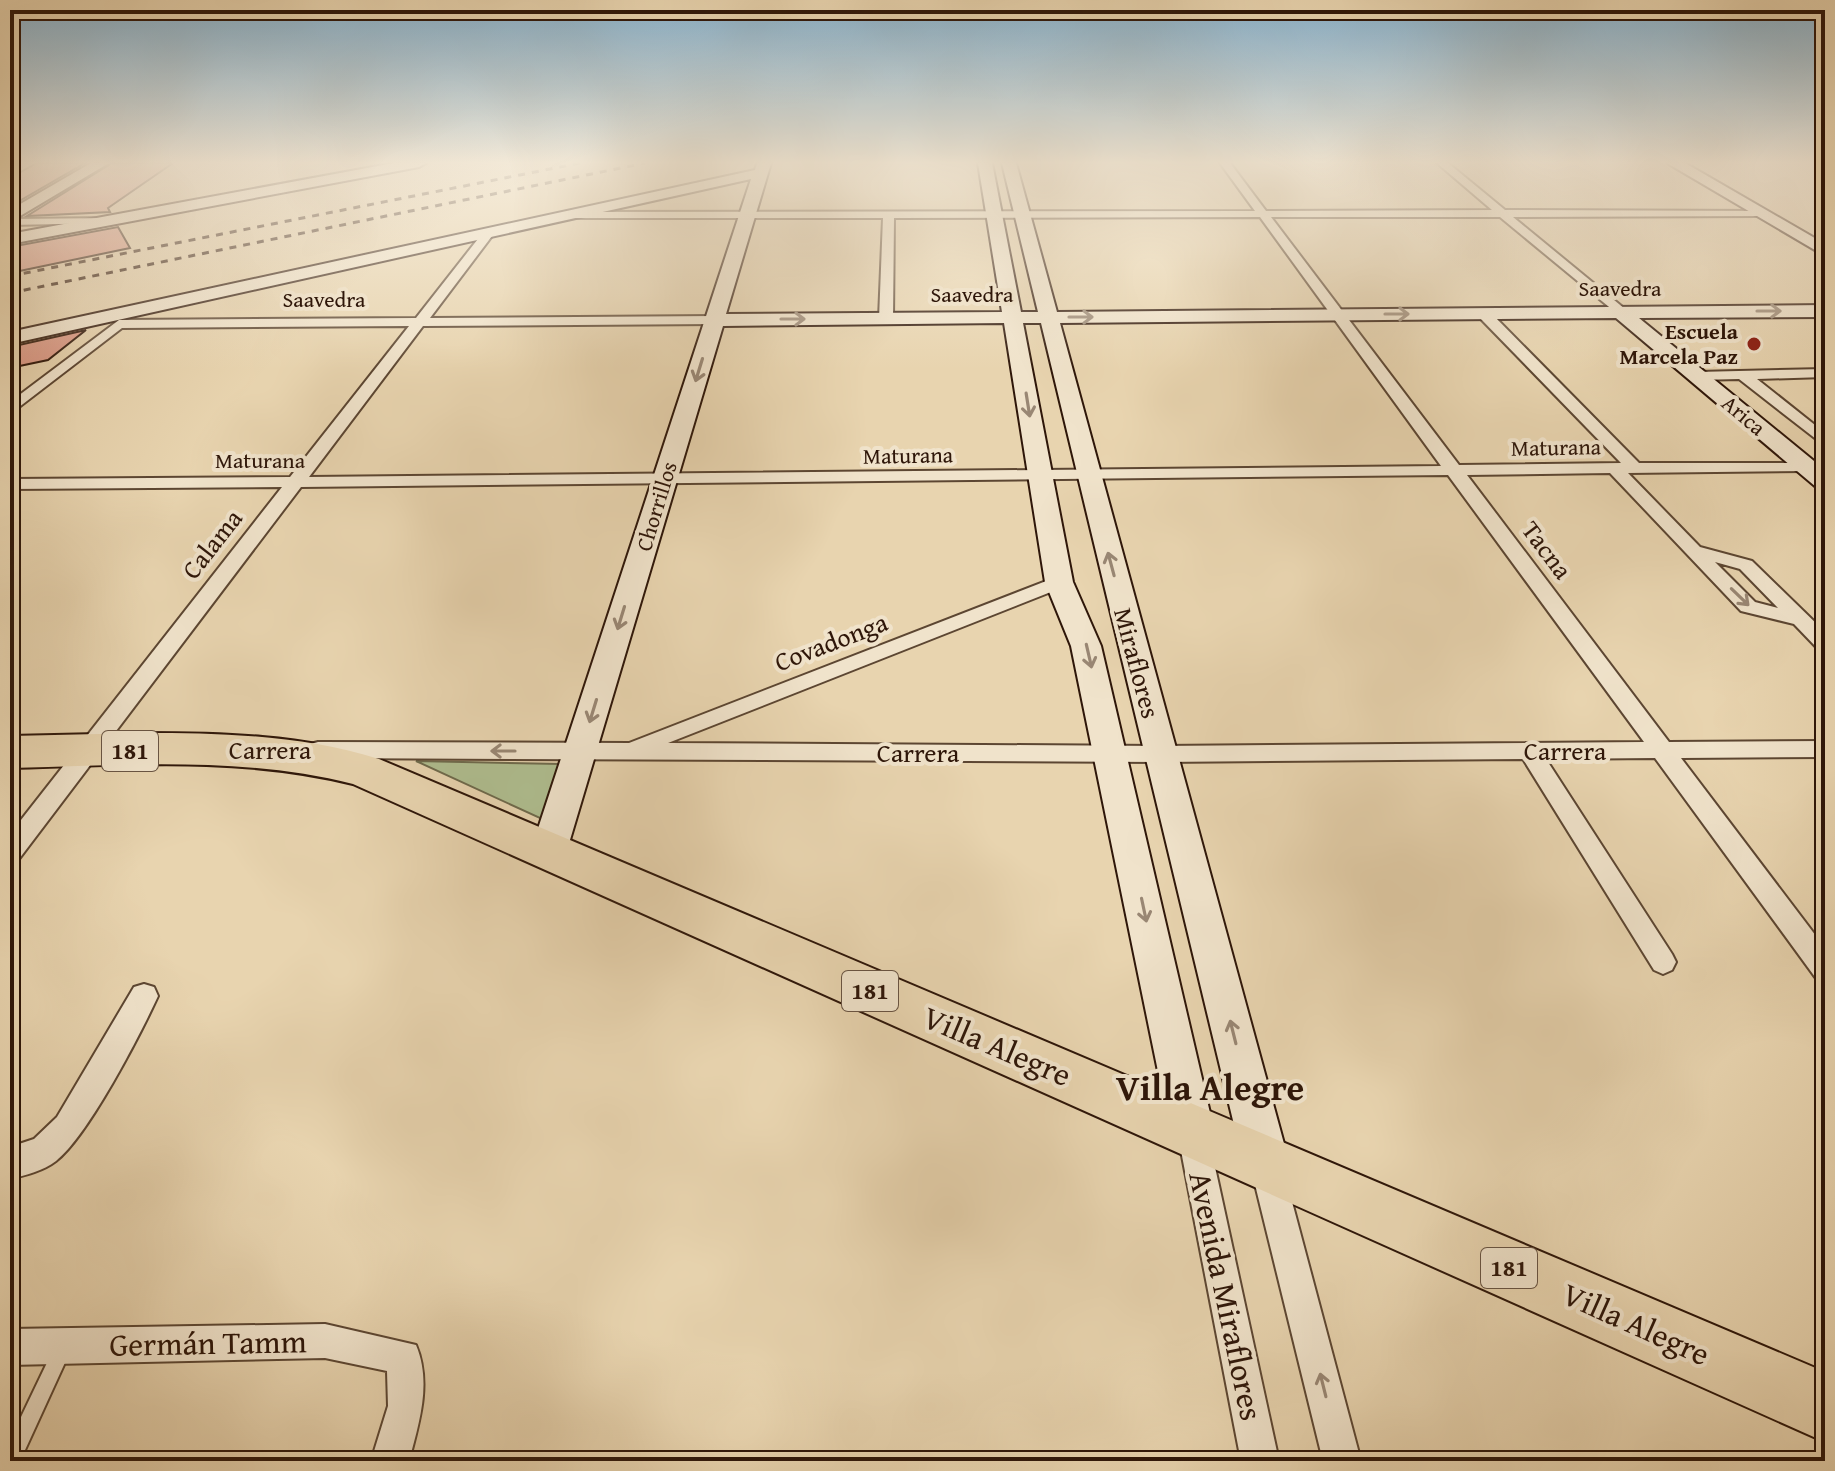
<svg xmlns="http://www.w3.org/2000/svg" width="1835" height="1471" font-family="'Gentium Book Plus',serif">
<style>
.green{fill:#afbe90;stroke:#6e6a4c;stroke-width:2}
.building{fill:#dd9b88;stroke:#2e1609;stroke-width:2}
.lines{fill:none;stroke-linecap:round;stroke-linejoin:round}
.lane-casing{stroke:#5c4632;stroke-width:4}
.street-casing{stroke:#5c4632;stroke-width:4}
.secondary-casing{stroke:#2e1609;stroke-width:4}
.highway-casing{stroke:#2e1609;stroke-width:4}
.lane{fill:#f0e3cb;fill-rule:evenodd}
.street{fill:#f0e3cb;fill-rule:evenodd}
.secondary{fill:#f0e3cb;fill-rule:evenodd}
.highway{fill:#e8d4af;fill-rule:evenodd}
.rail{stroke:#2e1609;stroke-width:3;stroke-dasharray:7 7;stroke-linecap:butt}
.oneway{stroke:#998774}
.poi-dot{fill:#8f2418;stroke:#f0e3cb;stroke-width:3}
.labels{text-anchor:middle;stroke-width:8;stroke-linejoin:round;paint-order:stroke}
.far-street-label{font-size:22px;fill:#2e1609;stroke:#f0e3cb}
.far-poi-label{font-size:22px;font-weight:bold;fill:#2e1609;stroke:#f0e3cb;text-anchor:end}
.shield{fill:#f0e3cb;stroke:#685443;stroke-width:2}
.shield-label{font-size:24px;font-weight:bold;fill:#2e1609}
.street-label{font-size:26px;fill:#2e1609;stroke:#f0e3cb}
.near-street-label{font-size:32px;fill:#2e1609;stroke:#f0e3cb}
.near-quarter-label{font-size:36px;font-weight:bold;fill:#2e1609;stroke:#f0e3cb}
</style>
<rect width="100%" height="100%" fill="#e8d4af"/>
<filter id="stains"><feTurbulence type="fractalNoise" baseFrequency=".0025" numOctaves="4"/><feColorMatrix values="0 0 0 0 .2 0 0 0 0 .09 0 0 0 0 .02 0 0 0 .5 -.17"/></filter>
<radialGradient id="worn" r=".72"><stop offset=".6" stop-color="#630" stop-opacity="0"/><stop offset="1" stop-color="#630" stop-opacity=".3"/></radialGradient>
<path class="green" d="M 416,761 L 562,764 L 542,819 Z"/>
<path class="building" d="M 37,163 L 85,163 L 21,200 L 10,200 L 10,178 Z
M 112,163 L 173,163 L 108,208 L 110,212 L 27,216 Z
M 118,227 L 130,248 L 10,273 L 10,247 Z
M 86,330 L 48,360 L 10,368 L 10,347 Z"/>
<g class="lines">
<g class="lane-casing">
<path id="lane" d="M 62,1341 L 68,1344 L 71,1350 L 68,1356 L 20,1461 L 10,1461 L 10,1440 L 56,1344 Z"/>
</g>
<g class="street-casing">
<path id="street" d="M 1220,163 L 1230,163 L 1266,211 L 1492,210 L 1437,163 L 1448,163 L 1505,210 L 1762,211 L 1763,213 L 1758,216 L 1513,217 L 1625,309 L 1625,315 L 1620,316 L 1500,217 L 1271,217 L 1459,465 L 1621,463 L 1479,317 L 1479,311 L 1489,311 L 1639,463 L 1812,463 L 1812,469 L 1806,471 L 1628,473 L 1700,547 L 1752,561 L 1825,632 L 1825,651 L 1818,649 L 1794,624 L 1741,611 L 1610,473 L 1467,475 L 1669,742 L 1825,741 L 1825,757 L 1681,758 L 1825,948 L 1825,981 L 1815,977 L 1655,758 L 1546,759 L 1672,954 L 1676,962 L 1672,970 L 1663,974 L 1654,970 L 1523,759 L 1161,762 L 318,758 L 310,756 L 307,750 L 310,744 L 318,742 L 629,743 L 1059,576 L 1066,578 L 1068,582 L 1066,586 L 668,743 L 1161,746 L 1644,742 L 1448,475 L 301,487 L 19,859 L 10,862 L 10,834 L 282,487 L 10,489 L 10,479 L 290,477 L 409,326 L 122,328 L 10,414 L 10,402 L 119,320 L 416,318 L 485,230 L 489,229 L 495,232 L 430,318 L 715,316 L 722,320 L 715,324 L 423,326 L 309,477 L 1441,466 L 1260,217 L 894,218 L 893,319 L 886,323 L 879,319 L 883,218 L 567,218 L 562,215 L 567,212 L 1255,211 ZM 1715,562 L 1740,569 L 1778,608 L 1755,602 Z
M 113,218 L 115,220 L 109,223 L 10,225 L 10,219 Z
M 1825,369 L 1825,377 L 1757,379 L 1825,433 L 1825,446 L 1739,379 L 1697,380 L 1690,376 L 1697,372 Z
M 144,984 L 154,987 L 158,996 C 140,1035 88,1136 56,1161 C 43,1171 26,1175 10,1179 L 10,1147 L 34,1139 L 57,1117 L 134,987 Z
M 1193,1120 L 1204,1124 L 1208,1135 L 1279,1461 L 1241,1461 L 1178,1135 L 1182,1124 Z
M 1267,1152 L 1278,1157 L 1283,1168 L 1361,1461 L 1323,1461 L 1251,1168 L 1256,1157 Z
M 325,1324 L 416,1345 C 432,1383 419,1423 409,1461 L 371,1461 L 388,1406 L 387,1371 L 325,1358 L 10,1365 L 10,1329 Z"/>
</g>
<g class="secondary-casing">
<path id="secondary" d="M 91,163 L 109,163 L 10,222 L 10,210 Z
M 394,163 L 426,163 L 419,167 L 10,244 L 10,234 Z
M 757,163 L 771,163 L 726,314 L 1002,312 L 978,163 L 992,163 L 1021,312 L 1038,312 L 1002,163 L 1016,163 L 1057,312 L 1825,305 L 1825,317 L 1639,318 L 1825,470 L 1825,489 L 1816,487 L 1616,318 L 1060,323 L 1289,1162 L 1282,1178 L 1266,1185 L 1250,1178 L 1243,1162 L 1041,323 L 1023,323 L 1073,582 L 1101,646 L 1214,1130 L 1208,1146 L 1192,1152 L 1176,1146 L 1170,1130 L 1071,646 L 1045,582 L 1004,323 L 723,326 L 567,850 L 562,860 L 549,864 L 536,860 L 531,850 L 751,179 L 10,344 L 10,332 L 755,170 Z
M 1667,163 L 1685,163 L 1825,244 L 1825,256 Z"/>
</g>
<g class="highway-casing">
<path id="highway" d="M 143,733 C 223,733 303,735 379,759 L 1825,1372 L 1825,1442 L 353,784 C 241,756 125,765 10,768 L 10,736 Z"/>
</g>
<use href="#lane" class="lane"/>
<use href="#street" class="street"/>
<use href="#secondary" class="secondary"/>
<use href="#highway" class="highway"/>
<path class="rail" d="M 10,276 L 580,163
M 10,293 L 645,163"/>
</g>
<defs><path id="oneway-shaft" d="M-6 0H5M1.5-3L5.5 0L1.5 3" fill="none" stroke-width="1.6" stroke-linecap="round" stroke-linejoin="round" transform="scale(2)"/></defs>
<g class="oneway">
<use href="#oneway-shaft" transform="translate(1769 311)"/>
<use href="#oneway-shaft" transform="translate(1397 314)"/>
<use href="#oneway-shaft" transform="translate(1081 317)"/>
<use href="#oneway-shaft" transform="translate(793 319)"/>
<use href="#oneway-shaft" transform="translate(699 370) rotate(107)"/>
<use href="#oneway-shaft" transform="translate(1028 405) rotate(81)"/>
<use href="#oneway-shaft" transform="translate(1111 564) rotate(-105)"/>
<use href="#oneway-shaft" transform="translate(1740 597) rotate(44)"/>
<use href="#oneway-shaft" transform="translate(621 618) rotate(107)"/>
<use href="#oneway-shaft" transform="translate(1089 656) rotate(77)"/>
<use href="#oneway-shaft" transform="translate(593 711) rotate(107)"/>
<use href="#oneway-shaft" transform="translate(503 751) rotate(-180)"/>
<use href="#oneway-shaft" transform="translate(1144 910) rotate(78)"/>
<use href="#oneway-shaft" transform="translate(1233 1032) rotate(-104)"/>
<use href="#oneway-shaft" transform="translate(1323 1385) rotate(-104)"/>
</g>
<linearGradient id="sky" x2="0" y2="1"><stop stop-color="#88b5d3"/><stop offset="0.44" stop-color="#f5ecdb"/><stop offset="1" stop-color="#f5ecdb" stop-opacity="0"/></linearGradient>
<rect width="1835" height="369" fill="url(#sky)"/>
<circle class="poi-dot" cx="1754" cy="344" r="8"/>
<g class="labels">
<g class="far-street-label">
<text x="1620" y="296">Saavedra</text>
<text x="972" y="302">Saavedra</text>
<text x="324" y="307">Saavedra</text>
<text transform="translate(1744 415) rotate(40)" y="8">Arica</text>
<text transform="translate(1556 447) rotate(-1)" y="8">Maturana</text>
<text transform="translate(908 455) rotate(-1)" y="8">Maturana</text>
<text x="260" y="468">Maturana</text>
<text transform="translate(656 506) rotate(-73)" y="8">Chorrillos</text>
</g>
<g class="far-poi-label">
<text x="1738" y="339">Escuela<tspan x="1738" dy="25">Marcela Paz</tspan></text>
</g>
<g class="shield">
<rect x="102" y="731" width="56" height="40" rx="6"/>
<rect x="842" y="971" width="56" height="40" rx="6"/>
<rect x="1481" y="1248" width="56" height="40" rx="6"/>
</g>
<g class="shield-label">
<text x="130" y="759">181</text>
<text x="870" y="999">181</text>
<text x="1509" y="1276">181</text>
</g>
<g class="street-label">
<text transform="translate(212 544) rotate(-52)" y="9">Calama</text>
<text transform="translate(1547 550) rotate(53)" y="9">Tacna</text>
<text transform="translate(831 642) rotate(-21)" y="9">Covadonga</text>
<text transform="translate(1137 663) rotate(75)" y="9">Miraflores</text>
<text x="270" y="759">Carrera</text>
<text x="1565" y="760">Carrera</text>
<text x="918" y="762">Carrera</text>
</g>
<g class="near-street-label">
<text transform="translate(997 1046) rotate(23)" y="11">Villa Alegre</text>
<text transform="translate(1226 1296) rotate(78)" y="11">Avenida Miraflores</text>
<text transform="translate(1636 1324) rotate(24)" y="11">Villa Alegre</text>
<text transform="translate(208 1343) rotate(-1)" y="11">Germán Tamm</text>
</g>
<g class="near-quarter-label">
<text x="1210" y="1100">Villa Alegre</text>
</g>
</g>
<rect width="1835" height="1471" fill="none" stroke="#e8d4af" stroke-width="40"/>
<rect x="12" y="12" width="1811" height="1447" fill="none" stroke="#2e1609" stroke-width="4"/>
<rect x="20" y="20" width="1795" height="1431" fill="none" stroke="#2e1609" stroke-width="2"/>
<rect width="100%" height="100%" filter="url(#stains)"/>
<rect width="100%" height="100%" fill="url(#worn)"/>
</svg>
